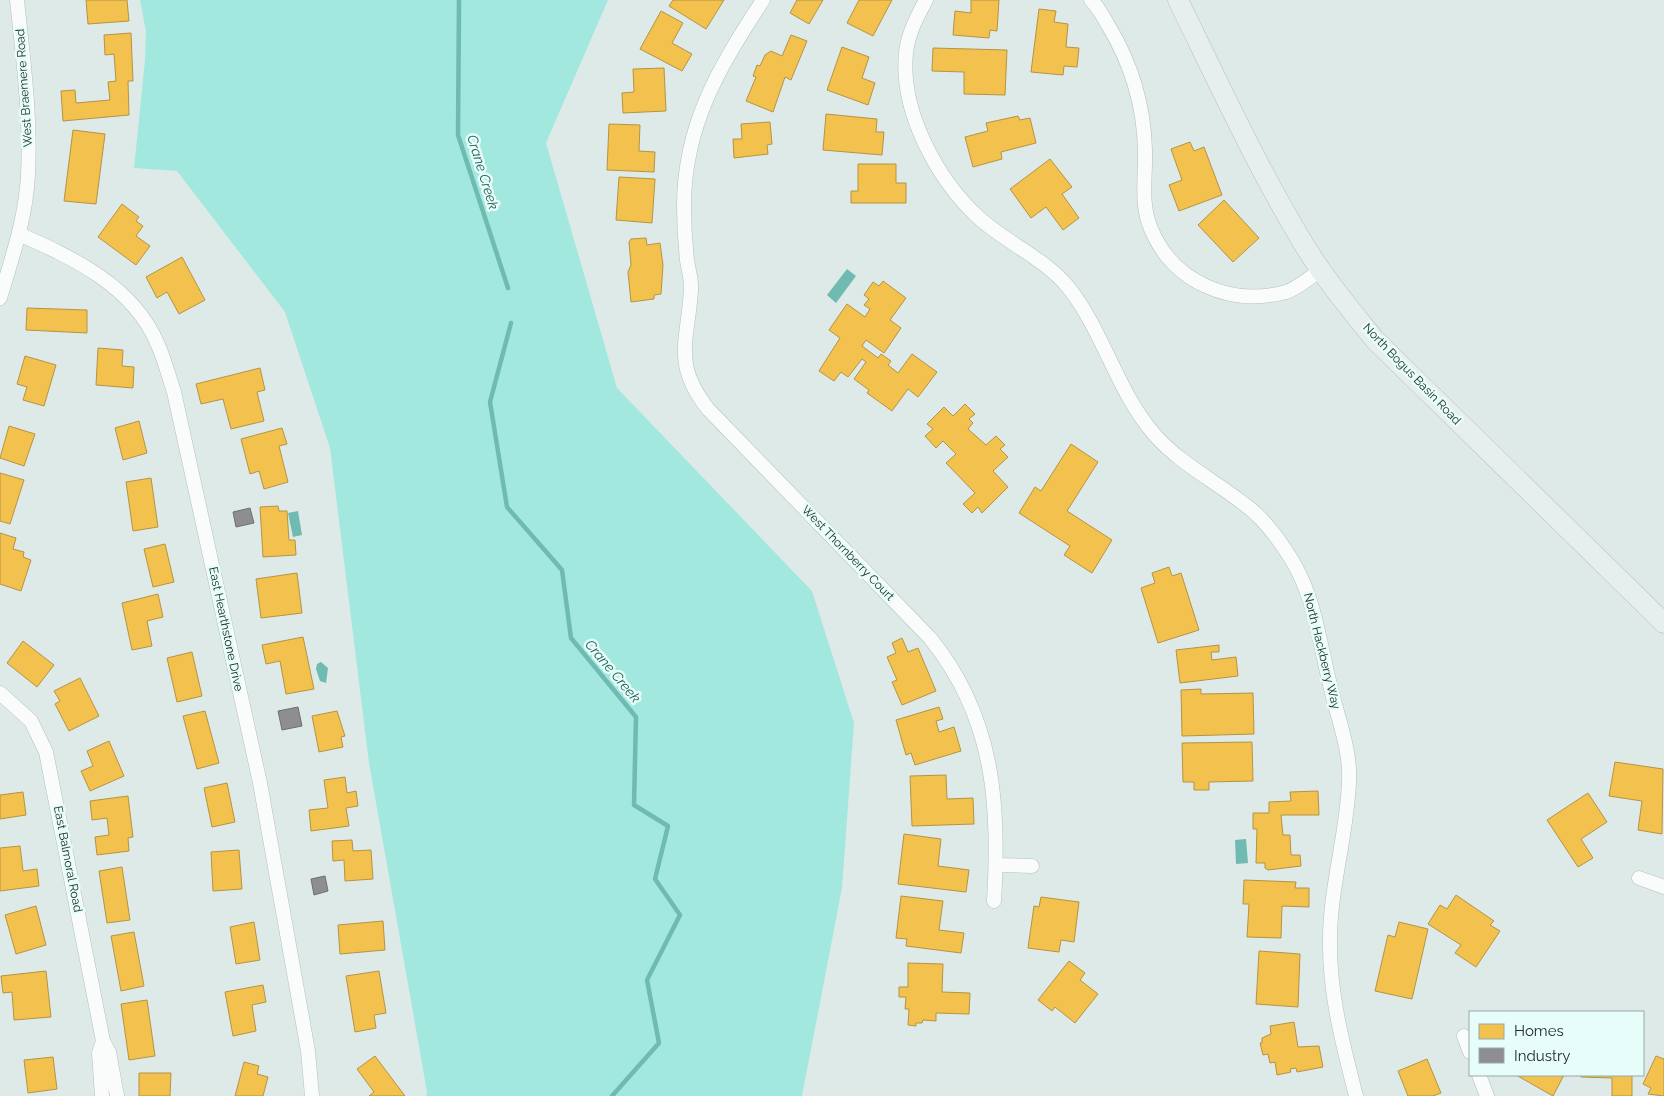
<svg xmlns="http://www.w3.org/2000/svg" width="1664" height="1096" font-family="Raleway,sans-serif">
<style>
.green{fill:#a3e8df}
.water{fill:#6fbab1}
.homes{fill:#f2c14e;stroke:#b49444}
.industry{fill:#8d8d92;stroke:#6d7073}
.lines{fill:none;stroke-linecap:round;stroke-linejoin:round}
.stream{stroke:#6fbab1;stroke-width:4.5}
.street-casing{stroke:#b5bfbd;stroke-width:15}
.secondary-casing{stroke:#b5bfbd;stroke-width:21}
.street{stroke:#fafcfc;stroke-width:14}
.secondary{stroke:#e6efee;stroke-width:20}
.labels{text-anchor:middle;stroke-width:5;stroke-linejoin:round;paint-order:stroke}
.street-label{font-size:12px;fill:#232c2b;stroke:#e6fdf9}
.water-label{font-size:14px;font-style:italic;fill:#265e57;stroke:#e6fdf9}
</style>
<rect width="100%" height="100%" fill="#deeae8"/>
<path class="green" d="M 140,0 L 608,0 L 546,143 L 617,388 L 812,591 L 854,723 L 842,888 L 802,1096 L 426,1096 L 427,1092 L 369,763 L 330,448 L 285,312 L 177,171 L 134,168 L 145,60 L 146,32 Z"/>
<path class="water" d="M 847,269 L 856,276 L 836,303 L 827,295 Z
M 298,511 L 302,535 L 293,537 L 288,513 Z
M 321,662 L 328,668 L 326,683 L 320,681 L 316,669 L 317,664 Z
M 1246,839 L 1248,863 L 1236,864 L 1235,840 Z"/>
<path class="homes" d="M 86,0 L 127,0 L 129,21 L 88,24 Z
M 673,0 L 724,0 L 706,29 L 669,6 Z
M 797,0 L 823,0 L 809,24 L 790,13 Z
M 859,0 L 892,0 L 873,36 L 847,23 Z
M 971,0 L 999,0 L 997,31 L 990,30 L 989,38 L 953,35 L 955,11 L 971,13 Z
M 1039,9 L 1056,11 L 1054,22 L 1068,24 L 1066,47 L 1079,48 L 1077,67 L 1064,66 L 1063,75 L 1031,72 Z
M 661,11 L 683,23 L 672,43 L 692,54 L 682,71 L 640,49 Z
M 131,33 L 133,81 L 128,81 L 129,115 L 63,121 L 61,91 L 75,90 L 76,103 L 110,100 L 108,82 L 116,81 L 114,54 L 105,55 L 104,35 Z
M 791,35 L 807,41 L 791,80 L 785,77 L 773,112 L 746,101 L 756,77 L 753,76 L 757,65 L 760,66 L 765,55 L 771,51 L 782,56 Z
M 842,47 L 869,57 L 862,78 L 875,83 L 868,105 L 827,90 Z
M 933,48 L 1007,50 L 1005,95 L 964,94 L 964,72 L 932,71 Z
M 664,68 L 666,111 L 623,113 L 622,93 L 634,92 L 633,69 Z
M 826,114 L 877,119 L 876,132 L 884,132 L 882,155 L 823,150 Z
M 1018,116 L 1020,120 L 1030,118 L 1036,143 L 1001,152 L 1002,159 L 973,167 L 965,137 L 988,131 L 986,123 Z
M 770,122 L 772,144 L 767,145 L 768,154 L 734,158 L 733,139 L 742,139 L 741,124 Z
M 609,124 L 640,125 L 639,151 L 655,152 L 654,172 L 607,170 Z
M 73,130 L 105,134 L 96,204 L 64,201 Z
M 1190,142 L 1194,151 L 1204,147 L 1222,195 L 1179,211 L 1169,185 L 1182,180 L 1171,149 Z
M 1050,159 L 1072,187 L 1062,194 L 1079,218 L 1063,230 L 1046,207 L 1031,218 L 1010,189 Z
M 858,164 L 896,164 L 896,183 L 906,183 L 906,203 L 851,203 L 851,191 L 858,191 Z
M 619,177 L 655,179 L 652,223 L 616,220 Z
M 1224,200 L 1259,238 L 1233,262 L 1198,225 Z
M 122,204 L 139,217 L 136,221 L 143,226 L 136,236 L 150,246 L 136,265 L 98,237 Z
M 646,238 L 647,245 L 660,243 L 663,265 L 661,294 L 654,295 L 654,299 L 631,302 L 628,272 L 631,265 L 629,242 L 631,239 Z
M 182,257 L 205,300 L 179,314 L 167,292 L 157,298 L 146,277 Z
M 883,281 L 906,298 L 890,320 L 901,328 L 884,353 L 866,340 L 862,346 L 878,358 L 881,354 L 891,361 L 888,365 L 898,373 L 912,354 L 937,372 L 918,397 L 908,389 L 892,411 L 867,393 L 869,390 L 854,379 L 866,362 L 862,359 L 848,377 L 841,372 L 834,381 L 819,371 L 840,338 L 829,330 L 847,304 L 865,317 L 870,309 L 864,305 L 869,299 L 864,295 L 873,282 L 879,286 Z
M 27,308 L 87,310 L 87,333 L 26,330 Z
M 98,348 L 123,350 L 122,366 L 134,367 L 133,388 L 96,385 Z
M 25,356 L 56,365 L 44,406 L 23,400 L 27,387 L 17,384 Z
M 260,368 L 265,390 L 257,392 L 264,421 L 231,429 L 223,399 L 201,404 L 196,384 Z
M 965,404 L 975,414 L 969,419 L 973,423 L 968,429 L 986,445 L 996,436 L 1005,445 L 1000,449 L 1008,457 L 993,471 L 1008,487 L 982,513 L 978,507 L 972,513 L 963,504 L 975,493 L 946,463 L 956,454 L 943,441 L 936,448 L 925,436 L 933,429 L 927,424 L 944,407 L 953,416 Z
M 139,421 L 147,453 L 123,460 L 115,428 Z
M 9,426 L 35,434 L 24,466 L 0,458 Z
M 282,428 L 287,444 L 279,446 L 288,482 L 264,489 L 259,471 L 250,474 L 241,439 Z
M 1071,444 L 1098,462 L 1067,511 L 1112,540 L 1092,573 L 1064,555 L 1070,546 L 1019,513 L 1035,487 L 1041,491 Z
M 0,473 L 24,480 L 10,524 L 0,521 Z
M 151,478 L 158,527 L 133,531 L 126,482 Z
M 278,506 L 279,511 L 287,511 L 289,540 L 295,540 L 296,555 L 263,557 L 260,507 Z
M 0,533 L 16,538 L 13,549 L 24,552 L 23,557 L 31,560 L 21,591 L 0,584 Z
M 165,544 L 174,582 L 153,587 L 144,549 Z
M 1169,567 L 1172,576 L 1181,573 L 1199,630 L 1158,643 L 1141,588 L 1155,583 L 1152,573 Z
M 297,573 L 302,613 L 261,618 L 256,579 Z
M 158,594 L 163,617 L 147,621 L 152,646 L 132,650 L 122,603 Z
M 303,637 L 314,689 L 286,694 L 280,661 L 266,664 L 262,645 Z
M 902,638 L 908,652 L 918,648 L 936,691 L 902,705 L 892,682 L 897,680 L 887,657 L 896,653 L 892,643 Z
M 23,641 L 54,665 L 37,687 L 7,663 Z
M 1219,645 L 1219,652 L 1211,652 L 1212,660 L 1236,657 L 1238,676 L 1180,683 L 1176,650 Z
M 192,652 L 202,696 L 177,702 L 167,658 Z
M 80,678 L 99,716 L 69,731 L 55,704 L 60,701 L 54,691 Z
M 1201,689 L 1201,694 L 1253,693 L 1254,734 L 1182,736 L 1181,690 Z
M 939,707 L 943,719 L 936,721 L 939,732 L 954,727 L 961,751 L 915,765 L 911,753 L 906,755 L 896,720 Z
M 205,711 L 219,763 L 197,769 L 183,716 Z
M 337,711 L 345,736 L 341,737 L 343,747 L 319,752 L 312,716 Z
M 109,741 L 124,776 L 90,791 L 81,771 L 93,766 L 87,751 Z
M 1252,742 L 1253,781 L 1209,782 L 1209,790 L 1194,790 L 1194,782 L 1183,782 L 1182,743 Z
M 1615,762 L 1663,769 L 1662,834 L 1638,830 L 1642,801 L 1609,796 Z
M 946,775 L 947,799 L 973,798 L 974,824 L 912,826 L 910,776 Z
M 345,777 L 347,793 L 356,791 L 358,806 L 346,808 L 349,826 L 311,831 L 309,810 L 328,808 L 324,780 Z
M 227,783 L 235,822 L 212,827 L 204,788 Z
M 1318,791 L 1319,815 L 1281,815 L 1283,835 L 1290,835 L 1291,855 L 1300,855 L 1301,866 L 1268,870 L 1265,868 L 1265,863 L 1256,863 L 1257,829 L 1253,829 L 1253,813 L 1269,813 L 1269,802 L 1291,801 L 1290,792 Z
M 23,792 L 26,815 L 0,819 L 0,795 Z
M 1588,793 L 1607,822 L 1581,839 L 1593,858 L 1578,867 L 1547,820 Z
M 128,796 L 133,837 L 128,838 L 129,851 L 97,855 L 95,837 L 109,835 L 107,818 L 92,820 L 90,801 Z
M 904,834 L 941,839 L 938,866 L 969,870 L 966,892 L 898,884 Z
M 352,840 L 353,851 L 371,850 L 373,879 L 345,881 L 344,860 L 333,861 L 332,841 Z
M 20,846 L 23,871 L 37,869 L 39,886 L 0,891 L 0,848 Z
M 239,850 L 242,889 L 213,891 L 211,852 Z
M 122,867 L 130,920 L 107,923 L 99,871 Z
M 1244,880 L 1296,882 L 1295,888 L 1309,888 L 1309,907 L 1282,906 L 1281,938 L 1247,937 L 1249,904 L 1243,904 Z
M 1456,895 L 1494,921 L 1490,925 L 1500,931 L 1476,967 L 1455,953 L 1461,945 L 1428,924 L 1440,905 L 1447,909 Z
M 901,896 L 943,901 L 939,930 L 964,933 L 961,953 L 906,946 L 907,939 L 896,938 Z
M 1041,897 L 1079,902 L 1074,942 L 1061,940 L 1059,952 L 1028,948 L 1034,906 L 1039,907 Z
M 36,906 L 46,945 L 16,954 L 5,915 Z
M 383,921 L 385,950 L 340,954 L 338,925 Z
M 254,922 L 260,960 L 236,964 L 230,927 Z
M 1399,922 L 1428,929 L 1412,999 L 1375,991 L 1388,935 L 1395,937 Z
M 134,932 L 144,986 L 121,991 L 111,936 Z
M 1259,951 L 1300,954 L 1298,1007 L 1256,1004 Z
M 1069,961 L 1085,973 L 1080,980 L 1098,994 L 1075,1023 L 1055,1007 L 1052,1011 L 1038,1000 Z
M 908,963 L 943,964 L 942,992 L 970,993 L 969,1014 L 936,1013 L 936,1021 L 923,1020 L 922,1023 L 916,1023 L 916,1026 L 908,1025 L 909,1009 L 905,1009 L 906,997 L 899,997 L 899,987 L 908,987 Z
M 46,971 L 51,1017 L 14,1020 L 12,992 L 3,993 L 1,976 Z
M 379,971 L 386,1013 L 374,1015 L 376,1028 L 355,1032 L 346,976 Z
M 263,985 L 266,1002 L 252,1005 L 256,1031 L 233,1036 L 225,992 Z
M 147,1000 L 155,1056 L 129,1060 L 121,1004 Z
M 1294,1022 L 1298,1047 L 1319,1046 L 1323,1067 L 1297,1072 L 1296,1068 L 1290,1069 L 1291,1072 L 1277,1075 L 1275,1062 L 1270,1063 L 1268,1054 L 1263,1055 L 1260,1043 L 1262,1043 L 1262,1038 L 1271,1034 L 1270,1026 Z
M 375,1056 L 405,1096 L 369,1096 L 374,1092 L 357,1069 Z
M 1656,1056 L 1664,1059 L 1664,1096 L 1648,1094 L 1651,1088 L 1643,1084 Z
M 53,1057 L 57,1089 L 28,1093 L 24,1060 Z
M 1427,1059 L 1441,1093 L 1433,1096 L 1408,1096 L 1398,1071 Z
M 244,1062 L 259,1066 L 257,1074 L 268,1077 L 263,1096 L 235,1096 Z
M 139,1073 L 171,1073 L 170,1096 L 139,1096 Z
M 1516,1075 L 1564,1075 L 1553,1096 Z
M 1581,1075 L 1632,1075 L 1632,1096 L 1612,1096 L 1612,1078 L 1581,1077 Z"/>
<path class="industry" d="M 250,508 L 254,523 L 236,527 L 233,512 Z
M 298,707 L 302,726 L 282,730 L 278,711 Z
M 325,876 L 328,891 L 314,895 L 311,879 Z"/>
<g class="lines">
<path class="stream" d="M 459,0 L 458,135 L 508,288
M 511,323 L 490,402 L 507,507 L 562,570 L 571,638 L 636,717 L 634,805 L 668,826 L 655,879 L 680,915 L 647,980 L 659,1043 L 612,1096"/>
<g class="street-casing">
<path id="street" d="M 763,0 C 720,66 684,124 684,206 C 684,224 685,242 687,260 C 688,269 692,280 691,290 C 688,341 672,363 708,409 L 930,638 C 994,717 1000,804 994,901
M 926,0 C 917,17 908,33 906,53 C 900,111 937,179 978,217 C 1006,243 1043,257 1068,287 C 1104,332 1116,390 1154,434 C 1180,464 1214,480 1244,504 C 1261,516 1275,534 1286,551 C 1315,592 1319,642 1331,689 C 1338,719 1351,751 1349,782 C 1347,835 1330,887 1330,940 C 1329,993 1343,1045 1356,1096
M 1091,0 C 1098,7 1103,16 1108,25 C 1131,63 1144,105 1145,150 C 1146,177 1140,203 1151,229 C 1173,282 1230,307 1286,292 C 1298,288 1310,277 1321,270
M 19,234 C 73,258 134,286 158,345 C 165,361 169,377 174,392 L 260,783 L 308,1051 L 312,1096
M 0,298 C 12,258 26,217 28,175 C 31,117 23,58 17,0
M 0,693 L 31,721 L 46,752 L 103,1041 L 109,1052 L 117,1096
M 997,865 L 1032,866
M 1639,878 L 1664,887
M 1464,1036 L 1470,1052
M 1479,1075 L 1487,1096
M 102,1096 L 99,1053 L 103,1041"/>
</g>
<g class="secondary-casing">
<path id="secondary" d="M 1178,0 C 1218,82 1256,165 1303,243 C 1324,278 1350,309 1375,340 L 1664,623"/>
</g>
<use href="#street" class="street"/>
<use href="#secondary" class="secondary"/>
</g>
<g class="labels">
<g class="street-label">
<text transform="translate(24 88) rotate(-94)" y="4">West Braemere Road</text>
<text transform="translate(1412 374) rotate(46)" y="4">North Bogus Basin Road</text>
<text transform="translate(848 553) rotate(46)" y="4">West Thornberry Court</text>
<text transform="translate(226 629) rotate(78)" y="4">East Hearthstone Drive</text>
<text transform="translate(1322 651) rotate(76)" y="4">North Hackberry Way</text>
<text transform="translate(68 859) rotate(79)" y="4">East Balmoral Road</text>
</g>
<g class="water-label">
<text transform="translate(483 172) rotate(73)" y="5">Crane Creek</text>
<text transform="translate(613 671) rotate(50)" y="5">Crane Creek</text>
</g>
</g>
<rect x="1469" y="1011" width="175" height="65" fill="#e6fdf9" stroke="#98a9a7"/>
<rect x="1479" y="1024" width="25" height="15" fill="#f2c14e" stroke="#98a9a7"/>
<text x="1514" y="1036" font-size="15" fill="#232c2b">Homes</text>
<rect x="1479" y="1048" width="25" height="15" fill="#8d8d92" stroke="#98a9a7"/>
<text x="1514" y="1061" font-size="15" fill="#232c2b">Industry</text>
</svg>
